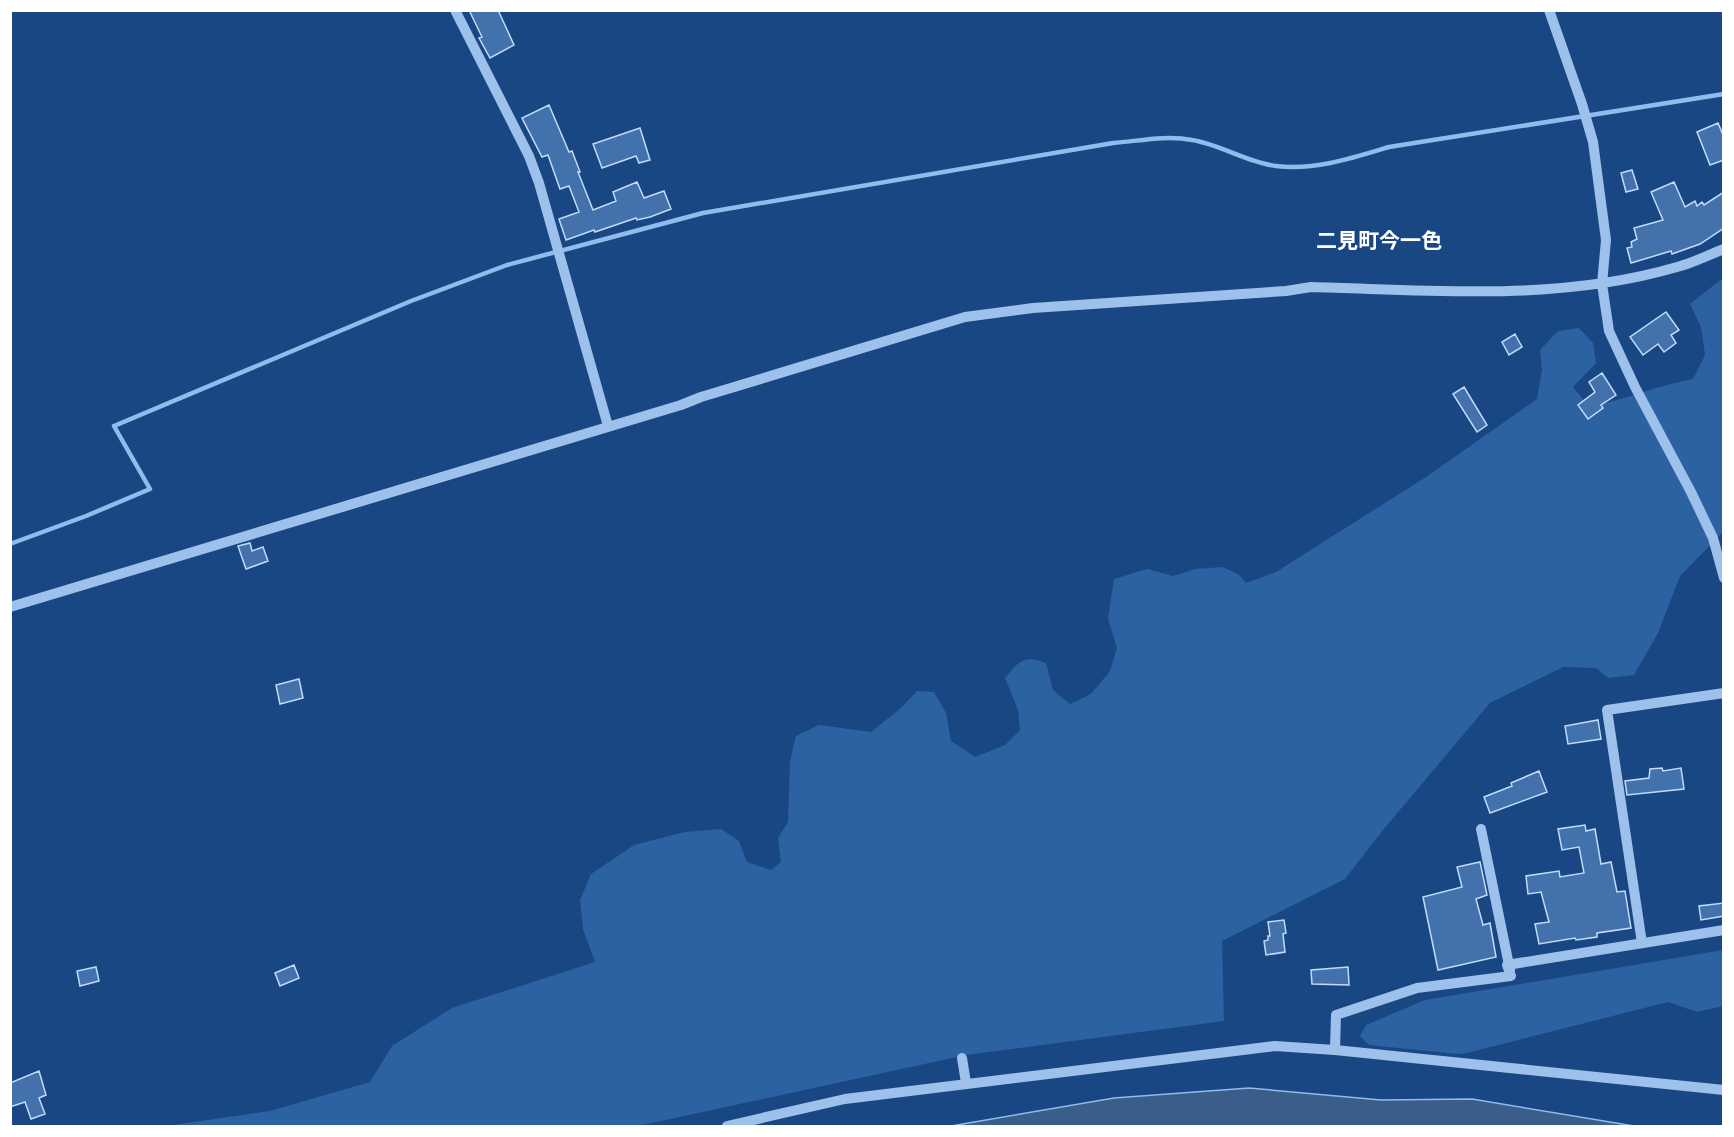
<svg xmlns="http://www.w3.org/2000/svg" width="1734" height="1137" font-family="'IBM Plex Sans','Noto Sans JP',sans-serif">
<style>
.green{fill:#2c61a2}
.water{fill:#3b5d8a;stroke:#90bbee;stroke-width:1.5}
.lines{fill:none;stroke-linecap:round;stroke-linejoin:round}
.stream{stroke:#90bbee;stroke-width:4.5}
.building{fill:#4271ac;stroke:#c3dbf8;stroke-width:1.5}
.minor{stroke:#9ec1eb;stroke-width:10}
.labels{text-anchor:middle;stroke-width:6;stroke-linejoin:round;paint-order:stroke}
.quarter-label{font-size:21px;font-weight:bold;fill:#fff;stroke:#194783}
</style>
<rect width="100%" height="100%" fill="#194783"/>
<path class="green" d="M 1723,278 L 1723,532 L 1680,576 L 1658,633 L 1634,675 L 1608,678 L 1596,668 L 1563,667 L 1490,703 L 1383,830 L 1345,879 L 1222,941 L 1224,1021 L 966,1055 L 638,1126 L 166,1126 L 270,1111 L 370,1082 L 392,1046 L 452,1008 L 595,962 L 583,929 L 580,900 L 591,874 L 634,845 L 685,832 L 721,829 L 739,841 L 747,862 L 771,870 L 781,862 L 778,838 L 788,822 L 790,761 L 796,736 L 819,725 L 871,732 L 901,708 L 917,691 L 934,692 L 946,713 L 951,741 L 975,757 L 1005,745 L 1020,730 L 1018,710 L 1005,678 C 1018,662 1024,654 1046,663 L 1053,690 L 1070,704 L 1091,694 L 1110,671 L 1117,648 L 1108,619 L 1114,579 L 1147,569 L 1173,576 L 1195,569 L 1222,567 L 1238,574 L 1246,583 L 1276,572 L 1426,477 L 1537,399 L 1542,370 L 1540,350 L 1558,331 L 1579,328 L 1593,343 L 1596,363 L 1573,387 L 1589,407 C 1624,400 1658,385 1693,379 L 1705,355 L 1701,327 L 1690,304 Z
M 1723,950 L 1723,1006 L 1697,1012 L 1668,1002 L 1467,1053 L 1457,1054 L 1369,1045 L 1360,1036 L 1366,1025 L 1425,1000 Z"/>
<path class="water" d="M 1249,1088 L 1381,1100 L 1472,1099 L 1634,1126 L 951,1126 L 1114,1098 Z"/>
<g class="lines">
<path class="stream" d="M 10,544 L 86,516 L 150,489 L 114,426 L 411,301 L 507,265 L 703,213 L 1113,143 C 1139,141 1166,135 1192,140 C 1219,144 1249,163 1276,166 C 1313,171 1353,158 1389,147 L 1724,94"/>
</g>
<path class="building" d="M 469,10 L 498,10 L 514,45 L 490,58 L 479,38 L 482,37 Z
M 549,105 L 569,152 L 572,151 L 580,172 L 578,172 L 593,210 L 616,201 L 613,192 L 637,182 L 644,198 L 664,191 L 671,209 L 650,217 L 637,220 L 636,218 L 595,232 L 594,230 L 566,240 L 559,219 L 579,212 L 569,186 L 560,189 L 548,155 L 542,157 L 522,118 Z
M 1718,123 L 1724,137 L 1724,160 L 1710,165 L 1697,132 Z
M 640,128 L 650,160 L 639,163 L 636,156 L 602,168 L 593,144 Z
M 1632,170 L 1638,189 L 1626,192 L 1621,173 Z
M 1674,182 L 1685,207 L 1695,201 L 1697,206 L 1702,202 L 1704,205 L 1724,192 L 1724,228 L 1700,244 L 1672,254 L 1671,251 L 1631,263 L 1627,248 L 1632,247 L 1631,242 L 1637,239 L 1634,228 L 1663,220 L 1651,192 Z
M 1666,312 L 1679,330 L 1671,335 L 1676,343 L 1664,352 L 1658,344 L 1643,355 L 1630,337 Z
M 1515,334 L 1522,347 L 1509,355 L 1502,342 Z
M 1602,373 L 1616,395 L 1601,405 L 1603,408 L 1588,419 L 1578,405 L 1595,392 L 1589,382 Z
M 1464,387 L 1487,425 L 1477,432 L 1453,394 Z
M 250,543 L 252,551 L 263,547 L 268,561 L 246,569 L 238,546 Z
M 299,679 L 303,698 L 280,704 L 276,685 Z
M 1598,720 L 1601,739 L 1568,744 L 1565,726 Z
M 1662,768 L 1663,771 L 1681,768 L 1684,789 L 1627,795 L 1625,781 L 1649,778 L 1650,769 Z
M 1539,771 L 1547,792 L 1490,813 L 1484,797 L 1512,786 L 1511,783 Z
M 1585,825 L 1586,831 L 1595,829 L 1601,864 L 1611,862 L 1617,892 L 1625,891 L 1631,928 L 1597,933 L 1597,937 L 1576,940 L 1575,938 L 1539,944 L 1535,924 L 1549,922 L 1541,892 L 1528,894 L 1526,876 L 1559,871 L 1560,877 L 1584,873 L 1579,847 L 1562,850 L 1558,829 Z
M 1480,862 L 1487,895 L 1476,899 L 1483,925 L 1490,923 L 1496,957 L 1438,970 L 1423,897 L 1462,887 L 1457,867 Z
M 1724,903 L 1724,916 L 1701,920 L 1699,906 Z
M 1284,920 L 1286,933 L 1283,934 L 1285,952 L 1266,955 L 1264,941 L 1268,940 L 1268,936 L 1270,936 L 1268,922 Z
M 294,965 L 299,978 L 280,986 L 275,973 Z
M 96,967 L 99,981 L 80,986 L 77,971 Z
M 1348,967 L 1349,985 L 1312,984 L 1311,970 Z
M 39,1071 L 46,1095 L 39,1098 L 45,1114 L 31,1119 L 25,1102 L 10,1107 L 10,1083 Z"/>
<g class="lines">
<path class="minor" d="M 455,10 L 529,156 L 539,183 L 608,426
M 1549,10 L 1582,104 L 1593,142 L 1606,240 L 1602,284 L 1609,331 L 1635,387 L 1691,492 L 1713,538 L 1724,578
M 10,607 L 681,405 L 701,397 L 965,317 L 1033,308 L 1286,291 L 1311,287 C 1432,290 1558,302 1677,267 C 1693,263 1708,255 1724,249
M 1481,829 L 1510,970
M 1642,943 L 1607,710 L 1724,693
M 1335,1050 L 1336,1015 L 1417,988 L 1511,976 L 1507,965 L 1724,930
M 962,1058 L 966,1083
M 727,1126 L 845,1099 L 1275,1046 L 1335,1050 L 1724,1090"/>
</g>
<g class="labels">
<g class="quarter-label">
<text x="1379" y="248">二見町今一色</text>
</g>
</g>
<rect width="1734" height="1137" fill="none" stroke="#ffffff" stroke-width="24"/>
</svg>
